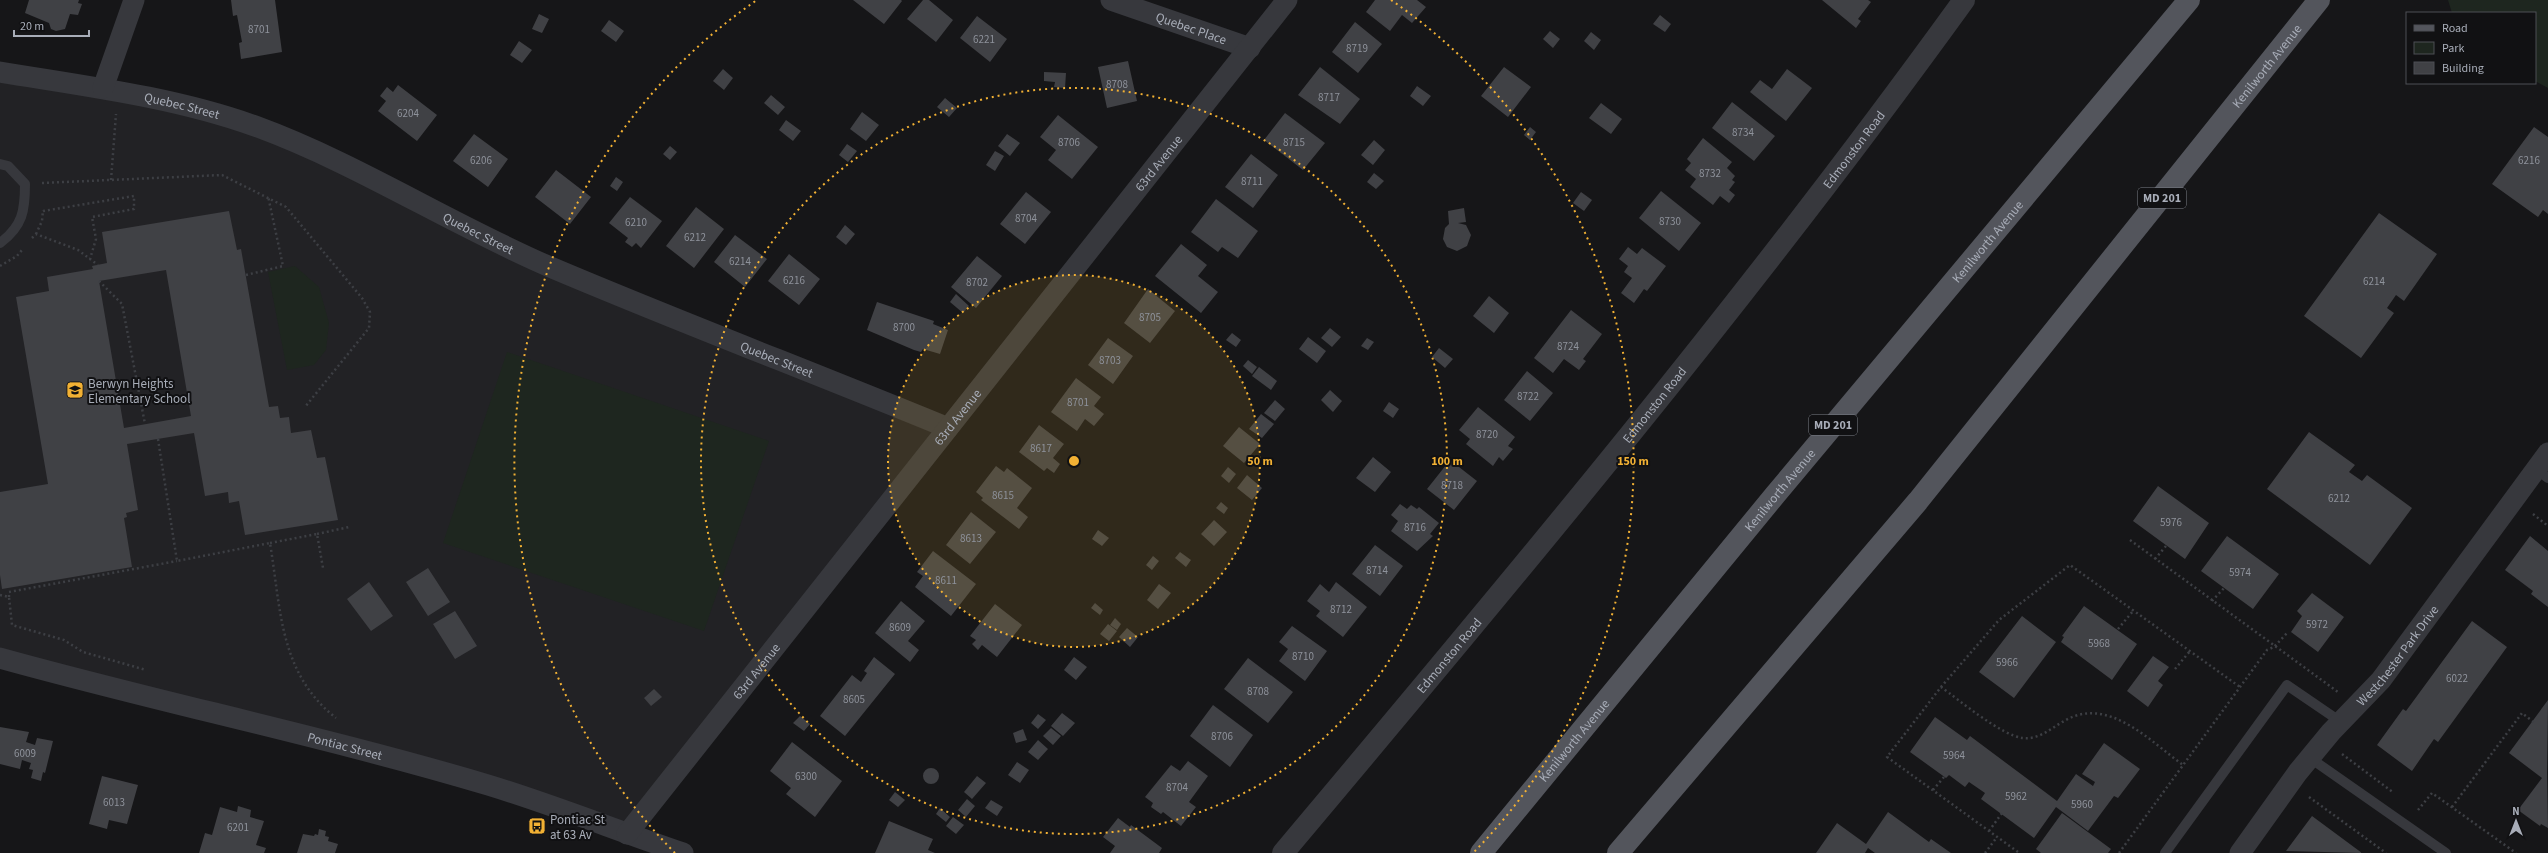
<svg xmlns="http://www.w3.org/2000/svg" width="2548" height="853" font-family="'Source Sans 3',sans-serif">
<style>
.built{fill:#222225}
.green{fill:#1e261f}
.building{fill:#404145;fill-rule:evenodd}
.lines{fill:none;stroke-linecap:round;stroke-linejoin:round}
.path{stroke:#3d3f44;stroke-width:2.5;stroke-dasharray:2 3;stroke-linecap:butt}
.service{stroke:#37383d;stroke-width:10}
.minor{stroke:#37383d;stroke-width:21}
.tertiary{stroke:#37383d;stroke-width:22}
.primary{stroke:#53555c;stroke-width:22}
.ring{fill:none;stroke:#f2b134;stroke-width:2;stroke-dasharray:2 4}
.labels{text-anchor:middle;stroke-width:4;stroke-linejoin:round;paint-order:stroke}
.number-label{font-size:11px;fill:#8e929b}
.shield{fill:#111113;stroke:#7b7e86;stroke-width:1}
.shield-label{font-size:12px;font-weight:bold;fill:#a8adb8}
.street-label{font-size:13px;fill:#a8adb8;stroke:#111113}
.poi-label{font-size:13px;fill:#a8adb8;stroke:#111113;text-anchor:start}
.centre{fill:#f2b134;stroke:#111113;stroke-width:2}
.ring-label{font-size:12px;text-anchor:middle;font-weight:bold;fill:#f2b134;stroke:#111113;stroke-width:4;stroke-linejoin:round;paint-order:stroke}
</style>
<rect width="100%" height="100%" fill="#161618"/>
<path class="built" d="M 0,72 L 200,110 L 948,428 L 627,834 L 0,658 Z"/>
<path class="green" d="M 2448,0 L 2548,0 L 2548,88 L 2535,81 L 2535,13 L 2452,13 Z
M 295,266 L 319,287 L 329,323 L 326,350 L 314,365 L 287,370 L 268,272 Z
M 507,352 L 769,441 L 704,631 L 443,543 Z"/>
<path class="building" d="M 29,0 L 79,0 L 78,3 L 82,4 L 78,15 L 70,14 L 65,29 L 56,31 L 51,29 L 49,23 L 25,13 Z
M 231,0 L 275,0 L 282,52 L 241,59 L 239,43 L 242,42 L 237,15 L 233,16 Z
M 853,0 L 901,0 L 902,1 L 884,24 Z
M 923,0 L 929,0 L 953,20 L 936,42 L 907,19 Z
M 1375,0 L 1417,0 L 1426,7 L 1412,23 L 1402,15 L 1390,31 L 1366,12 Z
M 1822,0 L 1868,0 L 1871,2 L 1858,19 L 1861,21 L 1856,28 Z
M 539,14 L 549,19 L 542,33 L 532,29 Z
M 1660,15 L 1671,24 L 1665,32 L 1653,24 Z
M 977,16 L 1007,39 L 990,62 L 960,38 Z
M 609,20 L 624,31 L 616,42 L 601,31 Z
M 1355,22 L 1382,44 L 1358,73 L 1332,52 Z
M 1550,31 L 1560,39 L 1553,48 L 1543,39 Z
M 1591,32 L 1601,40 L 1594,50 L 1584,41 Z
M 519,41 L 532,50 L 522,63 L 510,55 Z
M 1128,61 L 1137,101 L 1107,108 L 1098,67 Z
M 1320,67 L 1360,99 L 1340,124 L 1298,95 Z
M 1504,67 L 1531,87 L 1508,117 L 1481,96 Z
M 723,69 L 733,78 L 724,90 L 713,81 Z
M 1787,69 L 1812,88 L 1786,121 L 1750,92 L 1760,80 L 1772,89 Z
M 1044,72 L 1066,73 L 1065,88 L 1054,87 L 1055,82 L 1044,81 Z
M 398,85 L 437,115 L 417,141 L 378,111 L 386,101 L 380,96 L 387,87 L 393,92 Z
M 1417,86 L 1431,96 L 1423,106 L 1410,96 Z
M 771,95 L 785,107 L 778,115 L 764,103 Z
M 945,98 L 957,108 L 949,117 L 937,107 Z
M 1732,102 L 1775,136 L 1754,161 L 1712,128 Z
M 1601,103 L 1622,119 L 1611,134 L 1589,118 Z
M 862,112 L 879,125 L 866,141 L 850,129 Z
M 1285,113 L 1325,143 L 1303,170 L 1264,140 Z
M 1058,115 L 1098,147 L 1072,179 L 1048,160 L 1056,150 L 1040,137 Z
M 786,120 L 801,131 L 793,141 L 779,130 Z
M 1530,127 L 1536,132 L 1530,140 L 1524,135 Z
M 2534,127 L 2548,137 L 2548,214 L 2543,210 L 2538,217 L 2492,184 Z
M 474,134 L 508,159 L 488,187 L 453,161 Z
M 1007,134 L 1020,143 L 1010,156 L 998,146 Z
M 1703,138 L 1732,162 L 1727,168 L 1735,176 L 1732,180 L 1735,182 L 1729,190 L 1735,195 L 1729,203 L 1720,196 L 1713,205 L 1690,187 L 1696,179 L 1685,170 L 1691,163 L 1687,159 Z
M 1374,140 L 1385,150 L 1373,165 L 1361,155 Z
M 847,144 L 857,151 L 848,162 L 839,155 Z
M 670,146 L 677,152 L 670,160 L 663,154 Z
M 995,151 L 1004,156 L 995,171 L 986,165 Z
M 1251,154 L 1278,175 L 1253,208 L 1225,187 Z
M 556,170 L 591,197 L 570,224 L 535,197 Z
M 1374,173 L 1384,181 L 1376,189 L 1367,182 Z
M 616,177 L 623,182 L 617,191 L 610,186 Z
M 1661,191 L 1701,223 L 1679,251 L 1639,218 Z
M 1026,192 L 1051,212 L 1025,244 L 1000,224 Z
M 1581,192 L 1592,200 L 1584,211 L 1573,203 Z
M 630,197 L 662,221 L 641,248 L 636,243 L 632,247 L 625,242 L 628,238 L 609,223 Z
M 1216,199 L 1258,231 L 1238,258 L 1222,247 L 1218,252 L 1191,232 Z
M 696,207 L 724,229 L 694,268 L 666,246 Z
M 1464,208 L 1466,222 L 1458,223 L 1466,225 L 1471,235 L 1467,246 L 1457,251 L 1447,247 L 1443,239 L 1445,228 L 1449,224 L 1448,211 Z
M 229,211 L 237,250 L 241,249 L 269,407 L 278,406 L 280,418 L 289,417 L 291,433 L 311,430 L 317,458 L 325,457 L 338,520 L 245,535 L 239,501 L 229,503 L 228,492 L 205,496 L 194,433 L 127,444 L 138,510 L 126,513 L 127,517 L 124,518 L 132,567 L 2,589 L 0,575 L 0,492 L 48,484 L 16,297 L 49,291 L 47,277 L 93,269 L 92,266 L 107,263 L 102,232 ZM 166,270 L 191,416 L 124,428 L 99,281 Z
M 2379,213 L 2437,254 L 2404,301 L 2396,295 L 2387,308 L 2394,313 L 2361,358 L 2304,316 Z
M 845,225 L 855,234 L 846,245 L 836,237 Z
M 735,235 L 767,259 L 745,287 L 714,262 Z
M 1181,244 L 1207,265 L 1198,276 L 1218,292 L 1201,313 L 1155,276 Z
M 1628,247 L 1637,254 L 1642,248 L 1666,266 L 1647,291 L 1644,289 L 1634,303 L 1621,293 L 1632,278 L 1624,272 L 1628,266 L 1619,259 Z
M 789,254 L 820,279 L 799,305 L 768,281 Z
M 977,256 L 1002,276 L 976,308 L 951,287 Z
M 1148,289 L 1175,311 L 1150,343 L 1124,323 Z
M 956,294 L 969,306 L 963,313 L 950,302 Z
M 1489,296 L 1509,313 L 1494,333 L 1473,316 Z
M 877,302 L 934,321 L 933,324 L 948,330 L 940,354 L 923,349 L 921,352 L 914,350 L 867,330 Z
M 1571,310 L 1602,334 L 1583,359 L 1586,361 L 1579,370 L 1564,359 L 1553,373 L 1534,358 Z
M 1330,328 L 1341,337 L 1332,347 L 1321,338 Z
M 1232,333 L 1241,340 L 1236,347 L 1226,340 Z
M 1308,337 L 1326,351 L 1317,363 L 1299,349 Z
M 1108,338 L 1133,356 L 1113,384 L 1088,365 Z
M 1367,338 L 1374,342 L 1368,350 L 1361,346 Z
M 1439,348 L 1453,359 L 1445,368 L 1432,357 Z
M 1248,360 L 1257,367 L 1252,374 L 1243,366 Z
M 1259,367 L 1277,381 L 1271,390 L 1252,376 Z
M 1527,371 L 1553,393 L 1530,421 L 1504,400 Z
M 1076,378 L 1101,397 L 1094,406 L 1104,414 L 1094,426 L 1085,419 L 1077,431 L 1051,412 Z
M 1330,390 L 1342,401 L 1333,412 L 1321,400 Z
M 1275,400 L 1285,409 L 1275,421 L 1264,413 Z
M 1389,402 L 1399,409 L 1393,418 L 1383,411 Z
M 1478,407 L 1515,437 L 1508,446 L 1513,449 L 1503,461 L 1499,457 L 1493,466 L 1466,444 L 1470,439 L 1459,430 Z
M 1261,414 L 1274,424 L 1262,438 L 1249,429 Z
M 1039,425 L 1064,444 L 1053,458 L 1060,464 L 1054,473 L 1047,468 L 1044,471 L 1019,452 Z
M 1239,427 L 1260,444 L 1244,463 L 1223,446 Z
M 2309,432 L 2355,465 L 2349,472 L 2362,481 L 2367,475 L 2412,508 L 2370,565 L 2267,489 Z
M 1373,457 L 1391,472 L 1375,492 L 1356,478 Z
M 1450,460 L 1477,481 L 1454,510 L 1427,489 Z
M 996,466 L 1004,472 L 1007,468 L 1032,488 L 1017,508 L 1028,517 L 1019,529 L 981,500 L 983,498 L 976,492 Z
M 1228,467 L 1236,474 L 1229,483 L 1221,476 Z
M 1247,475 L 1262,488 L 1252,500 L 1237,488 Z
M 2158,486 L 2209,523 L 2185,559 L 2133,521 Z
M 1221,502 L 1228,508 L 1224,514 L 1216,508 Z
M 1400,504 L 1407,509 L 1411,505 L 1417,509 L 1419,507 L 1439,523 L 1430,534 L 1433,536 L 1417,551 L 1391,531 L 1398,521 L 1391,515 Z
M 971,512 L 996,532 L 970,564 L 946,545 Z
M 1214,520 L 1227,532 L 1214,546 L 1201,534 Z
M 1098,530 L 1109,538 L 1102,546 L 1092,539 Z
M 2227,536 L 2279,574 L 2253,609 L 2201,571 Z
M 2530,536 L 2548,551 L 2548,607 L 2531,594 L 2533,591 L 2505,570 Z
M 1375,545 L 1403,566 L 1380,596 L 1352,574 Z
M 933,551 L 976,584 L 951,616 L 915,587 L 923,576 L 917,572 Z
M 1180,552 L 1191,560 L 1186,567 L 1175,558 Z
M 1153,556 L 1159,561 L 1152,570 L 1146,565 Z
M 428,568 L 450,602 L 428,616 L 406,582 Z
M 369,582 L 393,616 L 371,631 L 347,599 Z
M 1336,582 L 1367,607 L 1343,637 L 1316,616 L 1320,611 L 1307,601 L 1320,584 L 1329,592 Z
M 1159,584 L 1171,593 L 1158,609 L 1147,600 Z
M 2312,593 L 2344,617 L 2318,652 L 2291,632 L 2302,616 L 2297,611 Z
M 901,601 L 925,621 L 908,641 L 919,650 L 910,662 L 875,633 Z
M 1095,603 L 1103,610 L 1100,615 L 1091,608 Z
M 995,604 L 1022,625 L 997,657 L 982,645 L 978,650 L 972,644 L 976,640 L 970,636 Z
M 2084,606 L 2137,644 L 2112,680 L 2061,642 L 2064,637 L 2062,636 Z
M 455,611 L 477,646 L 455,659 L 433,624 Z
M 2022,616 L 2056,642 L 2014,698 L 1979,672 Z
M 1115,618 L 1121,624 L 1117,630 L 1110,625 Z
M 2472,621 L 2507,647 L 2438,742 L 2434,739 L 2412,771 L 2377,745 L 2403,709 L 2406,711 Z
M 1108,624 L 1117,631 L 1109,641 L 1100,634 Z
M 1292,626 L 1327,651 L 1305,681 L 1279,661 L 1288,649 L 1279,642 Z
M 1127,628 L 1138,637 L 1130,647 L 1119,637 Z
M 2153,656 L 2169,667 L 2158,681 L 2163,685 L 2148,707 L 2127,691 Z
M 874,657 L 895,674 L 845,736 L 820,716 L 852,675 L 861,682 L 867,673 L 864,671 Z
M 1074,657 L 1087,667 L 1076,680 L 1064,670 Z
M 1248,658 L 1293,692 L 1268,723 L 1224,689 Z
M 654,689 L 662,697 L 651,706 L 644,698 Z
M 2548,700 L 2547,774 L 2548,828 L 2541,824 L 2540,826 L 2518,810 L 2542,778 L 2509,753 Z
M 1213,705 L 1253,735 L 1230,767 L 1190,736 Z
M 1062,713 L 1075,723 L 1063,736 L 1051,726 Z
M 1038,714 L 1046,720 L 1038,729 L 1031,723 Z
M 800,716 L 810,724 L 804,731 L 793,723 Z
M 1935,717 L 1967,740 L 1970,736 L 2057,801 L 2076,774 L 2093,786 L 2095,782 L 2082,774 L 2104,743 L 2140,769 L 2118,798 L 2114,796 L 2088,831 L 2056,807 L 2034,838 L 1981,799 L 1985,793 L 1969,782 L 1965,787 L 1949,775 L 1946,778 L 1910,752 Z
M 0,727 L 29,732 L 26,742 L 35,745 L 37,738 L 53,741 L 45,773 L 43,772 L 41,781 L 31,778 L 33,770 L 29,769 L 31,763 L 22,760 L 20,769 L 0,764 Z
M 1051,728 L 1061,736 L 1053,745 L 1043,736 Z
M 1023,729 L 1027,740 L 1016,743 L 1013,733 Z
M 1038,740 L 1048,749 L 1038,760 L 1028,752 Z
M 792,742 L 842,781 L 815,817 L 786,794 L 791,788 L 770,771 Z
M 1188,761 L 1208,776 L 1189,802 L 1196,807 L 1181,826 L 1163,812 L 1161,814 L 1151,807 L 1153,803 L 1145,797 L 1171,765 L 1180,771 Z
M 1017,762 L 1029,770 L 1020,783 L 1008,775 Z
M923 776a8 8 0 1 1 16 0a8 8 0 1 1-16 0Z
M 102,776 L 138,785 L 127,824 L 109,820 L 107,829 L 89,824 Z
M 977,776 L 986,783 L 972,799 L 964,792 Z
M 895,792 L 905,800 L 898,807 L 889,800 Z
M 967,799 L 975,806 L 966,817 L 958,810 Z
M 991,800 L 1003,807 L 997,816 L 985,808 Z
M 238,806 L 251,810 L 250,817 L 264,821 L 256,845 L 266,848 L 264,853 L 199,853 L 205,833 L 212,835 L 220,807 L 237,812 Z
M 940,808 L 950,817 L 946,822 L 936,814 Z
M 1888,812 L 1929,842 L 1931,839 L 1951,853 L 1875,853 L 1868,848 L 1865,853 L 1816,853 L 1837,823 L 1866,844 Z
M 2062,813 L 2111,849 L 2108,853 L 2041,853 L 2036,849 Z
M 2312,816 L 2362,853 L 2286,851 Z
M 953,817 L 964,825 L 956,834 L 946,826 Z
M 1118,818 L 1130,827 L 1131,825 L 1162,848 L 1159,853 L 1110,853 L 1115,846 L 1103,837 Z
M 889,821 L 933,839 L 928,850 L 935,853 L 875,853 Z
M 319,829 L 326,831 L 325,836 L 329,837 L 328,841 L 338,844 L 335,853 L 297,853 L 303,834 L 314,836 L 315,834 L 318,835 Z"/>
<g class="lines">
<path class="path" d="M 111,180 L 116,114
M 42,183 L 222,175 L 286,207 L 362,298 L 370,312 L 369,328 L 305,407
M 43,211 L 134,196 L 134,209 L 92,217 L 96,239 L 90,259
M 36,234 L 42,221 L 43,210
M 32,238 L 36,234 L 78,250 L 98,265
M 0,266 L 17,256 L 22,250
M 246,275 L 283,266 L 268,196
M 99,281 L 122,304 L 145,424
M 158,439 L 177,561 L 270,543 C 281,609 279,673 336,718
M 2533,514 L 2548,526
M 317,534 L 349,527
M 2130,540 L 2338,692
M 270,543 L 317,534 L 323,568
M 2155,559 L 2166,546
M 0,595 L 9,597 L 12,625 L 64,640 L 83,652 L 146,670
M 9,597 L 9,592 L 177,561
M 2212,601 L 2225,587
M 2118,629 L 2133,611
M 2175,669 L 2190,651
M 1941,687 C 1959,700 2002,736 2023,738 C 2040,740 2052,727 2066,720 C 2109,696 2151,742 2183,765
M 2342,754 L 2394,793
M 1933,790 L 1944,777
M 2309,797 L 2386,853
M 2452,807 L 2522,713 L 2536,724
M 2418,810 L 2432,793 L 2516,853
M 1989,831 L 2002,813
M 2018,852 L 1887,757 L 1941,687 L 1999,620 L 2070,565 L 2240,687
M 1985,853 L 1997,837
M 2119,853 L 2267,650 L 2274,647 L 2288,632"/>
<path class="service" d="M 0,164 L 8,166 L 25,184 C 25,210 23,226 0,243
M 2536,469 L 2548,478
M 2310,758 L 2446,853
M 2165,853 L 2287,685 L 2341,722"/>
<g class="minor">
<path id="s1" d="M 1111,0 L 1250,48"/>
<path id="s2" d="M 0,72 C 85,86 174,97 255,126 C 359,164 453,226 555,269 C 685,324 817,374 948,428"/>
<path d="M 103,88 L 134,0"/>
<path id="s3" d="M 0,658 C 162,703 327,737 488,785 C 554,805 618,831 683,853"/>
<path id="s4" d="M 627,834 L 1287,0"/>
<path id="s5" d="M 2240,853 L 2298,772 L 2331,732 L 2381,680 L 2548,453"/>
</g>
<path class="tertiary" id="s6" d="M 1283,853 C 1517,575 1751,295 1964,0"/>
<g class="primary">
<path id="s7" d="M 1481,853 L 1775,495 L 2189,0"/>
<path id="s8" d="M 1618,853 L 1918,501 L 2319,0"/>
</g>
</g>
<circle cx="1074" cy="461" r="186" fill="#f2b134" fill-opacity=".12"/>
<g class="ring">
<circle cx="1074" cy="461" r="186"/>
<circle cx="1074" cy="461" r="373"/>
<path d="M675 853A559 559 0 0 1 757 0M1391 0A559 559 0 0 1 1473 853"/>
</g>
<defs>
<g id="school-square" transform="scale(0.9)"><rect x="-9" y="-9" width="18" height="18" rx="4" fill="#f2b134" stroke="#111113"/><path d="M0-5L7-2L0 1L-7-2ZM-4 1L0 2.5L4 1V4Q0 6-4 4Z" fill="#111"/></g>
<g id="bus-square" transform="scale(0.9)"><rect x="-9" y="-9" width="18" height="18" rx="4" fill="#f2b134" stroke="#111113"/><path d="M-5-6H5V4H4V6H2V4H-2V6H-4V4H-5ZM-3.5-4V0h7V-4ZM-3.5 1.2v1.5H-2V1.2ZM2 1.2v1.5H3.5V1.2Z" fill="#111"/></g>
</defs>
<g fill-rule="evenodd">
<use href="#school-square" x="75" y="390"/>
<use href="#bus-square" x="537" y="826"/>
</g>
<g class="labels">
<g class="number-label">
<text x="259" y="33">8701</text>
<text x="984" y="43">6221</text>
<text x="1357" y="52">8719</text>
<text x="1117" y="88">8708</text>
<text x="1329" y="101">8717</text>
<text x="408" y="117">6204</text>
<text x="1743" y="136">8734</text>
<text x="1069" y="146">8706</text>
<text x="1294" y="146">8715</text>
<text x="481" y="164">6206</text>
<text x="2529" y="164">6216</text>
<text x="1710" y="177">8732</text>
<text x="1252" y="185">8711</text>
<text x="1026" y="222">8704</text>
<text x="1670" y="225">8730</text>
<text x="636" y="226">6210</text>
<text x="695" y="241">6212</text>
<text x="740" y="265">6214</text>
<text x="794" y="284">6216</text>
<text x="2374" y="285">6214</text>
<text x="977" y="286">8702</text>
<text x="1150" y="321">8705</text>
<text x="904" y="331">8700</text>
<text x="1568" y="350">8724</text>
<text x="1110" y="364">8703</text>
<text x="1528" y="400">8722</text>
<text x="1078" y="406">8701</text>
<text x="1487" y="438">8720</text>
<text x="1041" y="452">8617</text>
<text x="1452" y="489">8718</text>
<text x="1003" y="499">8615</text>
<text x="2339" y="502">6212</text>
<text x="2171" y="526">5976</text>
<text x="1415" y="531">8716</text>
<text x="971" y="542">8613</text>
<text x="1377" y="574">8714</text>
<text x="2240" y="576">5974</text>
<text x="946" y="584">8611</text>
<text x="1341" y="613">8712</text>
<text x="2317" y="628">5972</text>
<text x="900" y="631">8609</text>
<text x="2099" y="647">5968</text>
<text x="1303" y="660">8710</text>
<text x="2007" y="666">5966</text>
<text x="2457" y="682">6022</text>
<text x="1258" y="695">8708</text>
<text x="854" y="703">8605</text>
<text x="1222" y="740">8706</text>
<text x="25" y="757">6009</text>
<text x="1954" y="759">5964</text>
<text x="806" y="780">6300</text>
<text x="1177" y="791">8704</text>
<text x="2016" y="800">5962</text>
<text x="114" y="806">6013</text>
<text x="2082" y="808">5960</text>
<text x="238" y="831">6201</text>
</g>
<g class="shield">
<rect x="2138" y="188" width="48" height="20" rx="3"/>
<rect x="1809" y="415" width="48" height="20" rx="3"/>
</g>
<g class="shield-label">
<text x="2162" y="202">MD 201</text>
<text x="1833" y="429">MD 201</text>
</g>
<g class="street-label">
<text dy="5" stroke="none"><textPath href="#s1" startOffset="85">Quebec Place</textPath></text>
<text dy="5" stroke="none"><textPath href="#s8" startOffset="1020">Kenilworth Avenue</textPath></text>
<text dy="5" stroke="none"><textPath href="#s2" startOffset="185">Quebec Street</textPath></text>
<text dy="5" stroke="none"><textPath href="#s6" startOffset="906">Edmonston Road</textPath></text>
<text dy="5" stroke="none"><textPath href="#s4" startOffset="856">63rd Avenue</textPath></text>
<text dy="5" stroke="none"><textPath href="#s2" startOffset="509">Quebec Street</textPath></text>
<text dy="5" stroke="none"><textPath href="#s7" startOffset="794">Kenilworth Avenue</textPath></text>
<text dy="5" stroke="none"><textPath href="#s2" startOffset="833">Quebec Street</textPath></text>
<text dy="5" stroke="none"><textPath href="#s6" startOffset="582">Edmonston Road</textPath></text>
<text dy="5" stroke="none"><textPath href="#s4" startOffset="532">63rd Avenue</textPath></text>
<text dy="5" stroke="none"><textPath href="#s7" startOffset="470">Kenilworth Avenue</textPath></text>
<text dy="5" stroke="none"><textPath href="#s6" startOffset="258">Edmonston Road</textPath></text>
<text dy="5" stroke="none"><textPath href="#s5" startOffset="253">Westchester Park Drive</textPath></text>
<text dy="5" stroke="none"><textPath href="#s4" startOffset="208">63rd Avenue</textPath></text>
<text dy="5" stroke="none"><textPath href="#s7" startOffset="146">Kenilworth Avenue</textPath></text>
<text dy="5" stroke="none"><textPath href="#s3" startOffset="356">Pontiac Street</textPath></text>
</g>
<g class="poi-label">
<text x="88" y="388">Berwyn Heights<tspan x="88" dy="15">Elementary School</tspan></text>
<text x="550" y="824">Pontiac St<tspan x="550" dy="15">at 63 Av</tspan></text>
</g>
</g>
<circle cx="1074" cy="461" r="6" class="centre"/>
<g class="ring-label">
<text x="1260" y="465">50 m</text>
<text x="1447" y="465">100 m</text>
<text x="1633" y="465">150 m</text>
</g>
<rect x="2406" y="12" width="130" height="72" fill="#111113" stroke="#4d4f55"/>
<rect x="2414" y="25" width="20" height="6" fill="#53555c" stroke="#4d4f55"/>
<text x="2442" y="32" font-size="12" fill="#a8adb8">Road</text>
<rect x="2414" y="42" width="20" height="12" fill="#1e261f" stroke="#4d4f55"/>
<text x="2442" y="52" font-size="12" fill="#a8adb8">Park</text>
<rect x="2414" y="62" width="20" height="12" fill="#404145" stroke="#4d4f55"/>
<text x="2442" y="72" font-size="12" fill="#a8adb8">Building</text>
<g transform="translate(2516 821)" stroke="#111113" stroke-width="3" paint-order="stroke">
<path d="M0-3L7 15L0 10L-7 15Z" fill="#a8adb8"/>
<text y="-6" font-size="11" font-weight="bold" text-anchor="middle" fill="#a8adb8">N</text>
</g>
<path d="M14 30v6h75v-6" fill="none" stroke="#a8adb8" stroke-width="2"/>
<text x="20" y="30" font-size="12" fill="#a8adb8" stroke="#111113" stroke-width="3" paint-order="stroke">20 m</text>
</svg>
